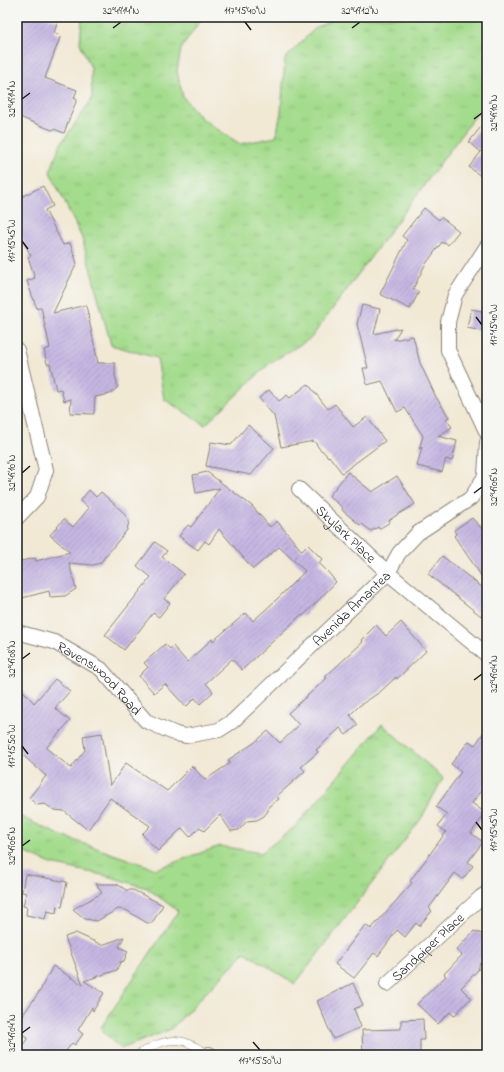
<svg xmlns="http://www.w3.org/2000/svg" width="504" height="1072" font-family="'Indie Flower',sans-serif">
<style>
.grass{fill:url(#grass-tufts);stroke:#607c54}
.building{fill:url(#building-hatch)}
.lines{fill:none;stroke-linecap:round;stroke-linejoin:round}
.service-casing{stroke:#878278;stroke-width:8}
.minor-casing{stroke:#878278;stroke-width:16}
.service{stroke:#fff;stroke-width:7}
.minor{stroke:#fff;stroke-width:14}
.ticks{fill:none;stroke:#1c1c1c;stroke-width:1.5}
.labels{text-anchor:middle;stroke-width:3.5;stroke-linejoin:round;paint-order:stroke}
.street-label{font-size:14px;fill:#1c1c1c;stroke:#f6f6f2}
.neatline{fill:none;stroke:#1c1c1c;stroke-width:1.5}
.ticks-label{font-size:10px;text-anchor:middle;fill:#1c1c1c}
</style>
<defs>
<pattern id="grass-tufts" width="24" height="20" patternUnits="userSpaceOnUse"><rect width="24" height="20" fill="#a4dc8d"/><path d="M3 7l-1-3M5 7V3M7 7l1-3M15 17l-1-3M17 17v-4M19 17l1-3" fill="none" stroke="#8dbc79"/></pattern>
<pattern id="building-hatch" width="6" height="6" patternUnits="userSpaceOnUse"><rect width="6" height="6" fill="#c4b6e2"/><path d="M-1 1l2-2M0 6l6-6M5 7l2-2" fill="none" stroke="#a89cc1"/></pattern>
</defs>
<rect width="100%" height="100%" fill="#f6f6f2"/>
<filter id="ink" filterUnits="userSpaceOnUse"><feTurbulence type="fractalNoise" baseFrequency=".025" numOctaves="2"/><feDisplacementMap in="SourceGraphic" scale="8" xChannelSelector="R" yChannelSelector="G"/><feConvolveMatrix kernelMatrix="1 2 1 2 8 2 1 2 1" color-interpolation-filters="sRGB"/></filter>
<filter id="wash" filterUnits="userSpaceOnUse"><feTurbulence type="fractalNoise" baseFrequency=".012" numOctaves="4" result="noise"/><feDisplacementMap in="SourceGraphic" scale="16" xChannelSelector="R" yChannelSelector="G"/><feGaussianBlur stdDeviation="0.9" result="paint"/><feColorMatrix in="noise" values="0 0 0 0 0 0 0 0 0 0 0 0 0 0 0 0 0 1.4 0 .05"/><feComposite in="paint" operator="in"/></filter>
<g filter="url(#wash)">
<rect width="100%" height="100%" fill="#f2e9d5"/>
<path class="grass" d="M 82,17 L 200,17 L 200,21 L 181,49 L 177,71 L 183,97 L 202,119 L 240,144 L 276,137 L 281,112 L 285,59 L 304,39 L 317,27 L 339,17 L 433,17 L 441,20 L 443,17 L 487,17 L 487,100 L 311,338 L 270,363 L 205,425 L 164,399 L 157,358 L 111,345 L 82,238 L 50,172 L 60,145 L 92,99 L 91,68 L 80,43 Z
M 382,724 L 443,778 L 421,819 L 295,984 L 245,952 L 171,1029 L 121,1049 L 100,1029 L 178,911 L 147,888 L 107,876 L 51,864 L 17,849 L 17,815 L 62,836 L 156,869 L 220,846 L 261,853 L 296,826 Z"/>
<g id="blocks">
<path class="building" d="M 17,17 L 47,17 L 58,21 L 54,33 L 61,35 L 45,78 L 77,90 L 74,98 L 77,99 L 64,133 L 54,129 L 52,130 L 17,116 Z
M 487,119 L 487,181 L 469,167 L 481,152 L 469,142 Z
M 43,186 L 53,206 L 45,210 L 63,245 L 70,243 L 77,263 L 53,313 L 86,305 L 98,363 L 115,363 L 115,376 L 117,382 L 117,388 L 110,394 L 95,397 L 94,414 L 70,413 L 71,399 L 64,401 L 61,389 L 56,390 L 50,364 L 47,364 L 44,350 L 50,348 L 41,307 L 37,309 L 27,281 L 35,278 L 28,257 L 31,256 L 17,230 L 17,199 Z
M 424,208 L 439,220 L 441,217 L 459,231 L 448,245 L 445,242 L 444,244 L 442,242 L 425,265 L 413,289 L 419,292 L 410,309 L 380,294 L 407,240 L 402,236 Z
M 362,305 L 380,309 L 374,334 L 401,328 L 394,340 L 413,336 L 420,363 L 436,397 L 449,417 L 446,419 L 452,427 L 438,436 L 457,441 L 452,461 L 446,459 L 442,472 L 417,466 L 422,447 L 419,449 L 423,436 L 405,408 L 397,412 L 382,381 L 367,385 L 363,368 L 368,368 L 357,324 Z
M 471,309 L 487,312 L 487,332 L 467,328 Z
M 308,384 L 328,409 L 335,404 L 353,427 L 367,417 L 385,441 L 342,473 L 329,456 L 328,457 L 322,450 L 321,451 L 314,441 L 281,447 L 274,416 L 259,398 L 269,390 L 279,401 L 287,395 L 290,398 Z
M 248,425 L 274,448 L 251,475 L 206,466 L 211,442 L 231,445 Z
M 207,472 L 252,506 L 270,527 L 277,521 L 302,551 L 308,545 L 322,559 L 319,563 L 327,571 L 336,582 L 303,616 L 301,615 L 242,670 L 232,659 L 206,683 L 213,692 L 200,704 L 195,698 L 186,707 L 165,684 L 154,693 L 139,676 L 148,667 L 144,663 L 165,644 L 170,649 L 173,646 L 187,662 L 212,639 L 213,641 L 246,613 L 253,621 L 276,600 L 305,571 L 279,547 L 253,569 L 219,529 L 209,544 L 205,541 L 198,550 L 179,536 L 188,525 L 191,527 L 220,488 L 196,493 L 193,475 Z
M 348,472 L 372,492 L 397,476 L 415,504 L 389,520 L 390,522 L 379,529 L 378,527 L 371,531 L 362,524 L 360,525 L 342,510 L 343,508 L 329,496 Z
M 89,490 L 96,497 L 101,492 L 123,512 L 129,521 L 127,530 L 100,563 L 93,565 L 69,563 L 76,589 L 65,596 L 50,597 L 49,591 L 22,598 L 17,588 L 17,562 L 35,558 L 36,561 L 70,552 L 50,535 L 64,519 L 73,527 L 89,508 L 80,501 Z
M 472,518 L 487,534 L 487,584 L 454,536 L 456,534 L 454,530 Z
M 155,542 L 167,551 L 162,557 L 184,574 L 164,599 L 170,603 L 159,617 L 153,613 L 124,650 L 105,635 L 151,577 L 137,566 Z
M 442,556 L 487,591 L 487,608 L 481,616 L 428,574 Z
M 401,622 L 426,651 L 397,679 L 396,677 L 380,692 L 359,706 L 350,715 L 358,725 L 346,735 L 340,728 L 316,750 L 318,752 L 301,767 L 305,771 L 277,796 L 279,799 L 269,806 L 268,811 L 264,816 L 257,820 L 247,821 L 239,830 L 231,831 L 220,815 L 204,831 L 200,827 L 190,837 L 182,828 L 158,851 L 142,834 L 150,826 L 110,798 L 88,830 L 64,811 L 54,810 L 45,804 L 37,805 L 29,798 L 46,776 L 17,750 L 17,684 L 34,703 L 55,679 L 70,691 L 55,708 L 70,721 L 46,748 L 71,768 L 85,750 L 83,736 L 102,733 L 110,786 L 126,763 L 167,791 L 192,766 L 205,780 L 230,763 L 228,760 L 254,743 L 268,731 L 280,743 L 299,725 L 288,713 L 327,678 L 325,677 L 363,642 L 361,640 L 376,625 L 386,636 Z
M 487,728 L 487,784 L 472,803 L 484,812 L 482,816 L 482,818 L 471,833 L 483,842 L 468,862 L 473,866 L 463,879 L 455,873 L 429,908 L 432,911 L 419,926 L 416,923 L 405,937 L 397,930 L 378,956 L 374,953 L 354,978 L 335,964 L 365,925 L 371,929 L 412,883 L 410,881 L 446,832 L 438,826 L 447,814 L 436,807 L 461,772 L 451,764 L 469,741 L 475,745 Z
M 25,874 L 67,882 L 62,907 L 57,906 L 56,913 L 47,911 L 45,919 L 26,915 L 27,907 L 23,906 L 26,893 L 22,892 Z
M 96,884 L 117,884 L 126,890 L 133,890 L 163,905 L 152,923 L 147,923 L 126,910 L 118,909 L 97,921 L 85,919 L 73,909 L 102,893 Z
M 474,931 L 487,936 L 487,966 L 480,963 L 478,970 L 461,988 L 471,998 L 454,1016 L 450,1012 L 438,1024 L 417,1004 L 446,976 L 444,974 L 462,955 L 456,950 Z
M 76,933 L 102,945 L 124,937 L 119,947 L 128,951 L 124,961 L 120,962 L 117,970 L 84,981 L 104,993 L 93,1011 L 92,1007 L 78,1030 L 83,1034 L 75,1045 L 72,1043 L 63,1055 L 17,1055 L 17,1053 L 28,1038 L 17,1030 L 17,1023 L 42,988 L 41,988 L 53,966 L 83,985 L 65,937 Z
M 353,983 L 363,1005 L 354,1009 L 361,1027 L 333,1039 L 317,1001 Z
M 423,1019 L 424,1040 L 420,1040 L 420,1055 L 363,1055 L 362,1030 L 401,1029 L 401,1020 Z"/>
</g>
</g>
<g filter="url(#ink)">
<use href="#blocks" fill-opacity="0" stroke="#878278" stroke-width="1"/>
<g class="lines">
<g class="service-casing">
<path id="service" d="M 137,1055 C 150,1047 165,1038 181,1041 C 189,1042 202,1050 209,1054"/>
</g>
<g class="minor-casing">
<g id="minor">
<path d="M 487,246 L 455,295 L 448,322 L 448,350 L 487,433"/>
<path d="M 17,350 L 46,470 L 37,497 L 17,518"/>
<path id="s1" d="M 299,489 L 388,573 L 487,655"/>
<path id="s2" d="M 17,632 L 54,642 L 101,669 L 146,721 L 176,734 L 186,736 L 219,730 L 233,721 L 388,573 L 399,553 L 418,533 L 471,498 L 485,476 L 487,442"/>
<path id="s3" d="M 387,984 L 481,897 L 487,893"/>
<path d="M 209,1054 L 210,1055"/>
</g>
</g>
<use href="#service" class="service"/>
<use href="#minor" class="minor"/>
</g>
</g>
<path class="ticks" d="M 245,22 L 251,30M 113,28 L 121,22M 352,28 L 360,22M 22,99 L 30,93M 474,119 L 482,113M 22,241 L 28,249M 476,317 L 482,325M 22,473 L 30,466M 474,493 L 482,487M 22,659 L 30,653M 474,680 L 482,674M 22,746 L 28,754M 476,822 L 482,830M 22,846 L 30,840M 22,1033 L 30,1027M 253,1042 L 260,1050"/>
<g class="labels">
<g class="street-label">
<text dy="5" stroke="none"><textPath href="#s1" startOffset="65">Skylark Place</textPath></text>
<text dy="5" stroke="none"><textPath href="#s2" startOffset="418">Avenida Amantea</textPath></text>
<text dy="5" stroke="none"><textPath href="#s2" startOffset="97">Ravenswood Road</textPath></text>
<text dy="5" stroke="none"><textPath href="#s3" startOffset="55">Sandpiper Place</textPath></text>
</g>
</g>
<rect width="504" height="1072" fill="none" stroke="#f6f6f2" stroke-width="44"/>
<rect x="22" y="22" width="460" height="1028" class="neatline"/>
<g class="ticks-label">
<text x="121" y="14">32°49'14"N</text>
<text x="245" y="14">117°15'40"W</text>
<text x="360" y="14">32°49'12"N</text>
<text transform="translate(11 99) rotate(-90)" y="4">32°49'14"N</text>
<text transform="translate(493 113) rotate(-90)" y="4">32°49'10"N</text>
<text transform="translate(11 241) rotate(-90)" y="4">117°15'45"W</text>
<text transform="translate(493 325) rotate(-90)" y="4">117°15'40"W</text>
<text transform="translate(11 473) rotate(-90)" y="4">32°49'10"N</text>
<text transform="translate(493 487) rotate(-90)" y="4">32°49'06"N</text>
<text transform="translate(11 659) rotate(-90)" y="4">32°49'08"N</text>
<text transform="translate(493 674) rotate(-90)" y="4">32°49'04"N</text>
<text transform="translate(11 746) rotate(-90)" y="4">117°15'50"W</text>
<text transform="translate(493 830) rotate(-90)" y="4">117°15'45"W</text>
<text transform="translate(11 846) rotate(-90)" y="4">32°49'06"N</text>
<text transform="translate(11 1033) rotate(-90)" y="4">32°49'04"N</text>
<text x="260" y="1064">117°15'50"W</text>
</g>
</svg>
